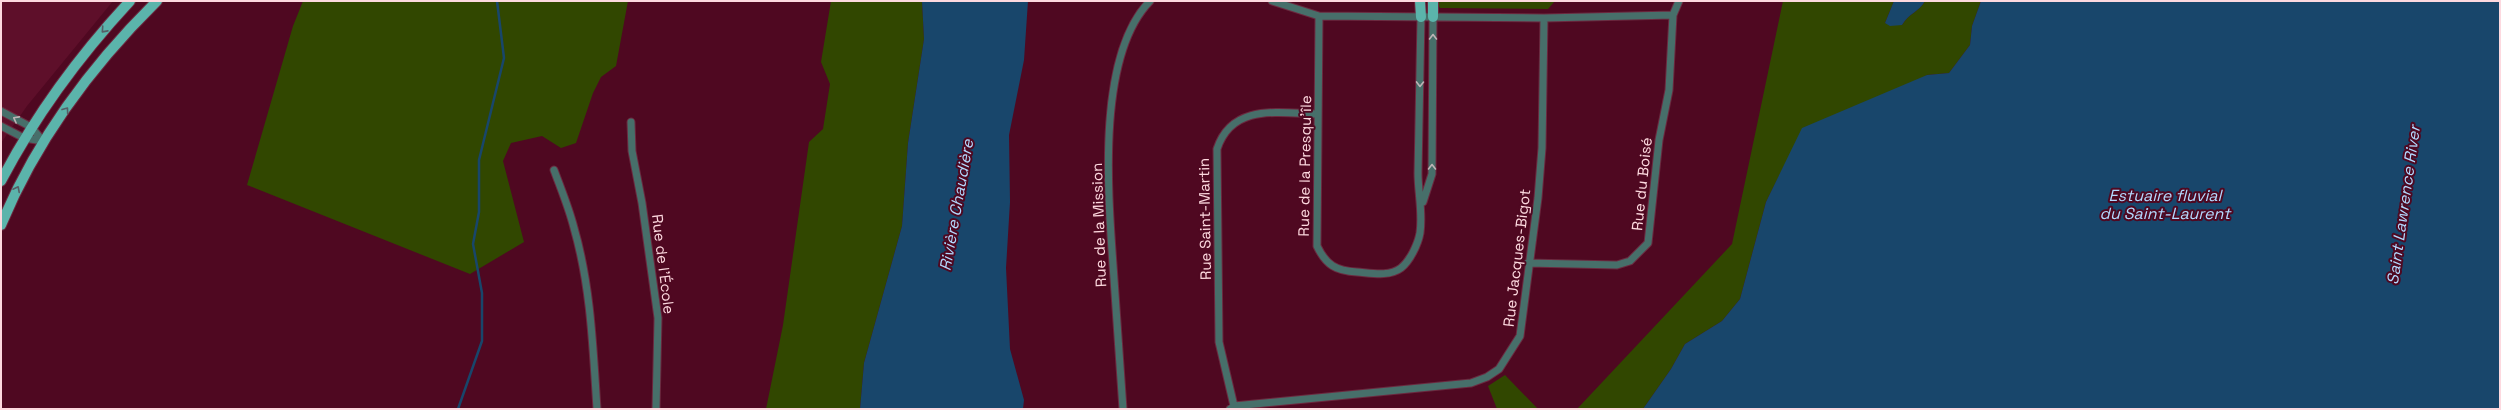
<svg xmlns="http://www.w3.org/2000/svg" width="2501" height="410" font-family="'Space Grotesk',sans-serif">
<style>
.built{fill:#5e0f2a}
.green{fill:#314700}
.water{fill:#18466b}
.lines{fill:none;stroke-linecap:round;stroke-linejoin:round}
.stream{stroke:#18466b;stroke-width:2.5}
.street-casing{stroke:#6b293f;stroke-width:9}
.primary-casing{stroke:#6b293f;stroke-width:12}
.street{stroke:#476f6a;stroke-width:7}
.primary{stroke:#5bb4ab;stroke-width:10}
.oneway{stroke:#555e66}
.oneway2{stroke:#bdb4b6}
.labels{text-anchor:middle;stroke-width:4;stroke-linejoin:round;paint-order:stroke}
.street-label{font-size:15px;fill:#fdd9df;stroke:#4f0821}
.water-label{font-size:16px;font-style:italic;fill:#b3daff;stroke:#4f0821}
</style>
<rect width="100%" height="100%" fill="#4f0821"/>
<path class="built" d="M 1,1 L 113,1 L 27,106 L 1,143 Z"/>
<path class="green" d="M 303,1 L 628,1 L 616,66 L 601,77 L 593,93 L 576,143 L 561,148 L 542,136 L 511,143 L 503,161 L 524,242 L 470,274 L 247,185 L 293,26 Z
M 831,1 L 922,1 L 924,39 L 908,143 L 902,226 L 864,363 L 860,409 L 766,409 L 783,325 L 809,142 L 823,129 L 830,84 L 821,62 Z
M 1436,1 L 1555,1 L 1548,9 L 1440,8 Z
M 1783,1 L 1894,1 L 1885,23 L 1902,25 C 1909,13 1919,12 1925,1 L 1981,1 L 1972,26 L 1970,45 L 1949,73 L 1927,75 L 1784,166 L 1766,202 L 1740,299 L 1722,321 L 1685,344 L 1671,369 L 1643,409 L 1577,409 L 1732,244 Z
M 1505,375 L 1538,409 L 1497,409 L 1488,386 Z"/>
<path class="water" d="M 922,1 L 1028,1 L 1024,60 L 1009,135 L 1010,202 L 1006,268 L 1010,349 L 1024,400 L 1023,409 L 860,409 L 864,363 L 902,226 L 908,143 L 924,39 Z
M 1894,1 L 1925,1 C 1919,12 1909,13 1902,25 L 1890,26 L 1885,23 Z
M 1981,1 L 2500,1 L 2500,409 L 1643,409 L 1671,369 L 1685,344 L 1722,321 L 1740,299 L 1766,202 L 1802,128 L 1927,75 L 1949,73 L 1970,45 L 1972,26 Z"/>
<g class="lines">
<path class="stream" d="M 458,409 L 482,341 L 482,293 L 473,244 L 479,212 L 479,160 L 504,58 L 497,1"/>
<g class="street-casing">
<path id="street" d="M 1272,1 L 1319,16 L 1544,18 L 1673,15
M 1319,16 L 1317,246 C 1326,265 1336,271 1357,272 C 1371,273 1389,277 1401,268 C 1410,261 1418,244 1420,233 C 1423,212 1418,193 1418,173 C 1419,121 1420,69 1421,17
M 1,111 L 31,127 L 43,141
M 631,122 L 632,151 L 642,203 L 658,318 L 656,409
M 1,126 L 24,138 L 43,141
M 554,170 C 561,189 569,208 574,228 C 591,287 593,349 597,409
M 1423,202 L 1432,174 L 1433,17
M 1528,263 L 1617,265 L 1630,261 L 1648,243 L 1659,140 L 1669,90 L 1673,15 L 1679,1
M 1234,406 L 1219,342 L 1217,149 C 1232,103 1279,113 1318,114
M 1123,409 C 1120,366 1117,322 1114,279 C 1109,205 1094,58 1150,1
M 1230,409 L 1234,406 L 1471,383 L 1487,377 L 1499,369 L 1520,336 L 1538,198 L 1542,148 L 1544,18"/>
</g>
<g class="primary-casing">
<path id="primary" d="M 1420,1 L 1421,17
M 1433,1 L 1433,17
M 1,181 C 36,114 79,56 130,1
M 1,225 C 36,141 92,65 157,1"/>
</g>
<use href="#street" class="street"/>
<use href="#primary" class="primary"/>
</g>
<defs><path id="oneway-chevron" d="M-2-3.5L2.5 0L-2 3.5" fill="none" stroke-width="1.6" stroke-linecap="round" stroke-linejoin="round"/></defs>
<g class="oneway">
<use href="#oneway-chevron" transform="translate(104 30) rotate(132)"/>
<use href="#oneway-chevron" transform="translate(66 110) rotate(-54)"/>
<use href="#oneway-chevron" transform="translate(17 189) rotate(-63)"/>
</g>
<g class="oneway2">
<use href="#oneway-chevron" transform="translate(1433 37) rotate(-90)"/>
<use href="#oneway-chevron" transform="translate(1420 84) rotate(91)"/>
<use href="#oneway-chevron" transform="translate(16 119) rotate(-152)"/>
<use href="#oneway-chevron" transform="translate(1432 167) rotate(-90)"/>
</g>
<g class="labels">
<g class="street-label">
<text transform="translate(1305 166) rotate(-89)" y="5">Rue de la Presqu'île</text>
<text transform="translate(1642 184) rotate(-84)" y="5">Rue du Boisé</text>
<text transform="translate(1205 219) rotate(-91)" y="5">Rue Saint-Martin</text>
<text transform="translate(1099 225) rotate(-92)" y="5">Rue de la Mission</text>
<text transform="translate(1517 258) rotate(-83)" y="5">Rue Jacques-Bigot</text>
<text transform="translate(663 264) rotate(83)" y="5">Rue de l'École</text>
</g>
<g class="water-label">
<text x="2165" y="201">Estuaire fluvial<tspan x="2165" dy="18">du Saint-Laurent</tspan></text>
<text transform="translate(956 205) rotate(-80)" y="6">Rivière Chaudière</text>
<text transform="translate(2403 205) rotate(-82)" y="6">Saint Lawrence River</text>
</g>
</g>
<rect width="2501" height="410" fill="none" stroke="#fdd9df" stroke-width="4"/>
</svg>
